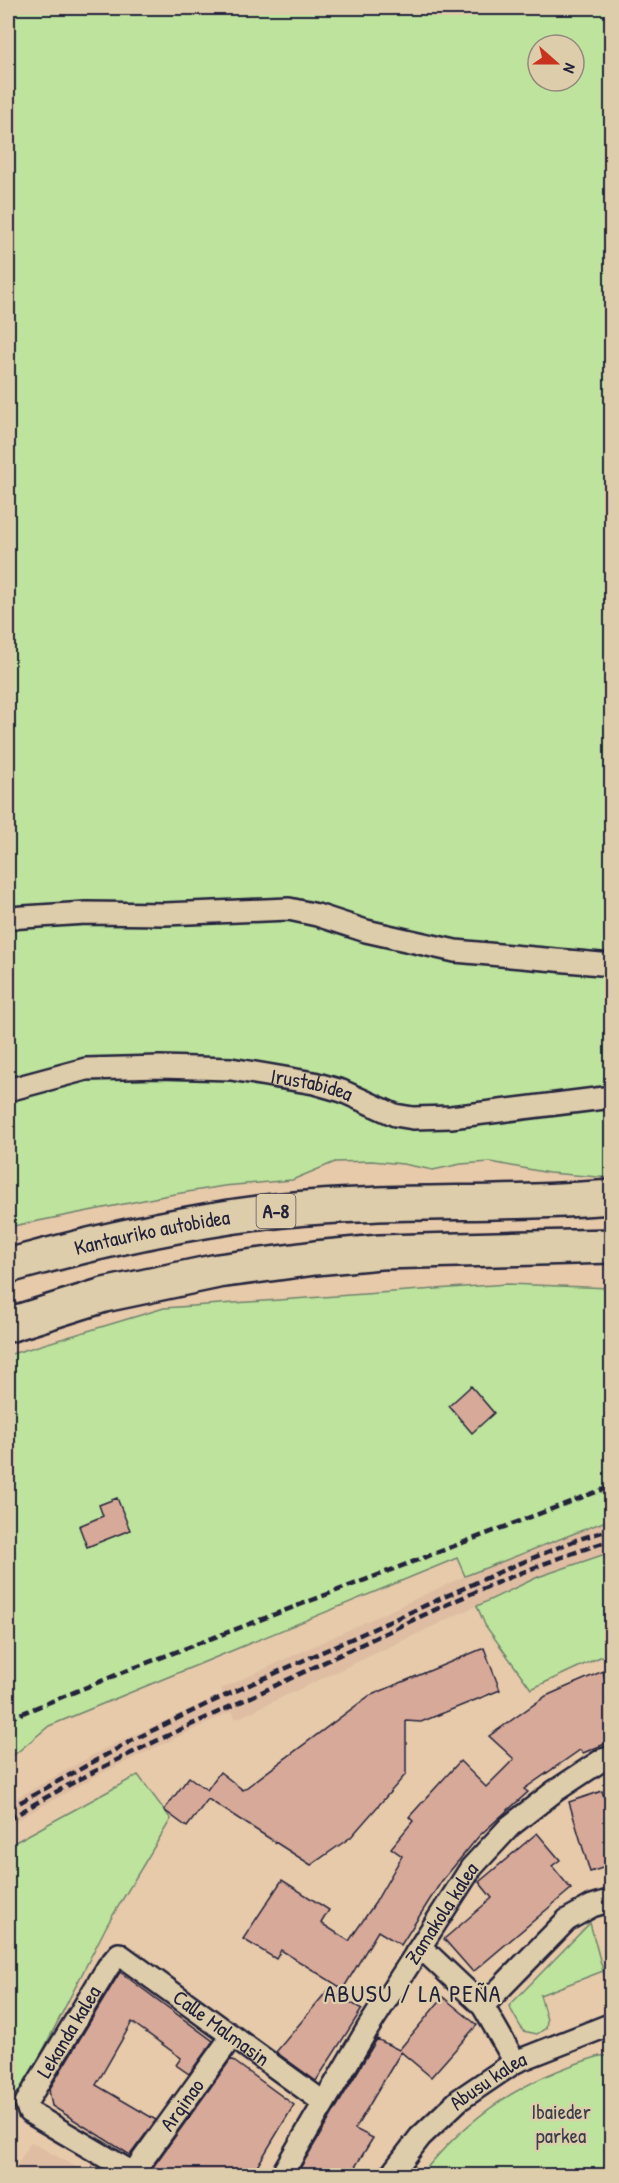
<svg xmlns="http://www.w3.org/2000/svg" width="619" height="2183" font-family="'Patrick Hand',sans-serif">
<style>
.built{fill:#debda3}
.green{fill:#bde39d;stroke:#70826c;stroke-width:1.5;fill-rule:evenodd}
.building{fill:#d7a999;stroke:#22223b;stroke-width:1.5}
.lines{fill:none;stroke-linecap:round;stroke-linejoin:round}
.street-casing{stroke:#22223b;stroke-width:26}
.highway-casing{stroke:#22223b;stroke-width:38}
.street{stroke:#decdaa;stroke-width:21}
.highway{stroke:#decdaa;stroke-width:33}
.rail{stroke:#22223b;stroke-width:4.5;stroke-dasharray:9 4.5;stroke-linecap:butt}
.labels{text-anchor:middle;stroke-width:4.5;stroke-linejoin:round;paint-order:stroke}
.shield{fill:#decdaa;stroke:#5a555c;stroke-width:1.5}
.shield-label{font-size:20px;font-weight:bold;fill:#22223b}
.street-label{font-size:21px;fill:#22223b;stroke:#decdaa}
.park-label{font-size:21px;fill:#393f4a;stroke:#decdaa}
.quarter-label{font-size:24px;letter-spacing:1.5px;fill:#22223b;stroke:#decdaa}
</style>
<rect width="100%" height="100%" fill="#e6caaa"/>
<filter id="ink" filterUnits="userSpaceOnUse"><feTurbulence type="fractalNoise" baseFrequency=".0167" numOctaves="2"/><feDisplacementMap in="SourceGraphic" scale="12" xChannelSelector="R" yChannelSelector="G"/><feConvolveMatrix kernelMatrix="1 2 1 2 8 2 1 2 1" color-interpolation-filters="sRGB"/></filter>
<g filter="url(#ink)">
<path class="built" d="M 611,1519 L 611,1552 L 538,1577 L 236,1719 L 232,1711 L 96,1776 L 8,1825 L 8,1803 L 102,1750 L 223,1694 L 221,1689 L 465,1576 Z
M 31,2142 L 90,2175 L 11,2175 Z"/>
<path class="green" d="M 8,8 L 611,8 L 612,973 L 607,990 L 612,995 L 611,1178 L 549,1173 L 491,1162 L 461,1164 L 433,1170 L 403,1164 L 372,1161 L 335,1162 L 292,1180 L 224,1186 L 169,1195 L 8,1227 ZM 538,45 L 574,45 L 574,81 L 538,81 Z
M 507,1284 L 611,1288 L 611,1519 L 465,1576 L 457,1558 L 49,1726 L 8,1760 L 8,1355 L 164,1308 Z
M 611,1552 L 611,1652 L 531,1689 L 485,1625 L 477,1606 L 538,1577 Z
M 138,1775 L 171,1819 L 107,1925 L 8,2119 L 8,1846 Z
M 590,1923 L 603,1971 L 611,1969 L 611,1998 L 603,1971 L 540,1995 L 547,2020 L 546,2028 L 537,2034 L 523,2031 L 509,2006 Z
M 600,2056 L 611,2056 L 611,2175 L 421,2175 C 470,2114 525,2078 600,2056 Z"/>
<path class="building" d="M 471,1386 L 494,1413 L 472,1433 L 449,1406 Z
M 117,1498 L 130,1530 L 87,1547 L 79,1526 L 103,1516 L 99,1505 Z
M 484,1648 L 500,1690 L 421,1722 L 406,1721 L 406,1774 L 351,1837 L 311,1865 L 208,1799 L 187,1827 L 164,1810 L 189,1777 L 207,1790 L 220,1772 L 243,1790 L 369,1696 Z
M 603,1671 L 612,1708 L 612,1741 L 583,1753 L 580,1750 L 524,1789 L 528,1792 L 479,1836 L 441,1882 L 401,1945 L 378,1931 L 343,1989 L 281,1950 L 276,1959 L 243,1939 L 282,1880 L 329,1910 L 321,1923 L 349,1941 L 375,1903 L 402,1856 L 391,1848 L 413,1821 L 409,1817 L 460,1761 L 486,1787 L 514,1759 L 489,1736 L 546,1696 Z
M 602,1791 L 612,1821 L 612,1865 L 590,1872 L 569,1802 Z
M 537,1833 L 560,1860 L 552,1866 L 571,1889 L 473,1972 L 444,1939 L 492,1898 L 479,1882 Z
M 120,1972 L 213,2041 L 189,2074 L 176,2065 L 181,2058 L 132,2022 L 96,2085 L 156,2120 L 130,2155 L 52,2106 L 49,2090 Z
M 328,1990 L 362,2009 L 316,2081 L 276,2052 Z
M 443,1997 L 477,2025 L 431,2077 L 401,2052 L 355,2129 L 373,2138 L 350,2175 L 296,2175 L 377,2039 L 399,2050 Z
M 231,2059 L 294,2105 L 252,2175 L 166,2175 L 153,2167 Z"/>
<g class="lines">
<g class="street-casing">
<g id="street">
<path d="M 8,918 L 86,913 L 165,914 L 289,909 L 317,915 L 366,931 L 455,951 L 612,965"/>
<path id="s1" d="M 8,1090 L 86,1069 L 160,1067 L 231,1069 L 314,1083 L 342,1091 L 395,1115 L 413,1118 L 451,1117 L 612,1097"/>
<path d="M 416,1953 L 428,1954 L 483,2006 L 515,2062"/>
<path d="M 483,2006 L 567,1920 L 592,1906 L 612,1900"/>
<path id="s2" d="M 133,2173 L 232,2036"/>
<path id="s3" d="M 138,2176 L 29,2112 L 26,2103 L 108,1967 L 119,1954 L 323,2102"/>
<path id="s4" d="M 281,2176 L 368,2028 L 471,1868 L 510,1826 L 555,1791 L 602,1760 L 612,1757"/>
<path id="s5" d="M 390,2176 L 420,2137 L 459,2100 L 515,2062 L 612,2024"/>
</g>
</g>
<g class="highway-casing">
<g id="highway">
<path id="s6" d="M 8,1266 C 98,1241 190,1220 284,1210 C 393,1199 503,1206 612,1197"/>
<path d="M 8,1325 L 104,1295 L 218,1271 L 315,1258 L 380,1252 L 612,1246"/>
</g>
</g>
<use href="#street" class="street"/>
<use href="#highway" class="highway"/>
<path class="rail" d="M 8,1719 L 131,1669 L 612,1486
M 8,1809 L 133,1740 L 209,1703 L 504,1570 L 576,1540 L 612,1529
M 8,1820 C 95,1766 190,1726 283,1682 C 390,1631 498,1576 612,1540"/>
</g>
</g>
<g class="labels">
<rect class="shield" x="256.5" y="1194" width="39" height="34" rx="4.5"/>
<g class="shield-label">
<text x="276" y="1218">A-8</text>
</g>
<g class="street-label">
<text dy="7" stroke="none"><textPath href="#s1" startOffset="308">Irustabidea</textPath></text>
<text dy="7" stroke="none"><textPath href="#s6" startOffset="148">Kantauriko autobidea</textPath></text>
<text dy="7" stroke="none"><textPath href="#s4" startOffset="308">Zamakola kalea</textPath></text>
<text dy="7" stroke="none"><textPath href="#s3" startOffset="438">Calle Malmasin</textPath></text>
<text dy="7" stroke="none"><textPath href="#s3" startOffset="219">Lekanda kalea</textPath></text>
<text dy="7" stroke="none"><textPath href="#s5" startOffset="138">Abusu kalea</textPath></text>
<text dy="7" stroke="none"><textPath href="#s2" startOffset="84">Arginao</textPath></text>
</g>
<g class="park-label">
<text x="561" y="2119">Ibaieder<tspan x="561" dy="24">parkea</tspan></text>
</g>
<g class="quarter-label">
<text x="413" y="2002">ABUSU / LA PEÑA</text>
</g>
</g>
<rect width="619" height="2183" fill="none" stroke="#decdaa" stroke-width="30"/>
<rect x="15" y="15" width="589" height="2153" fill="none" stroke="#22223b" stroke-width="2" filter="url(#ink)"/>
<g transform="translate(556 63) rotate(111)"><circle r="28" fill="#decdaa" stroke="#93897e" stroke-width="1.5"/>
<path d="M0-4.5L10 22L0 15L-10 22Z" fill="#c8321e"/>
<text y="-9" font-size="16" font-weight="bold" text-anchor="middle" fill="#22223b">N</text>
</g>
</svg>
